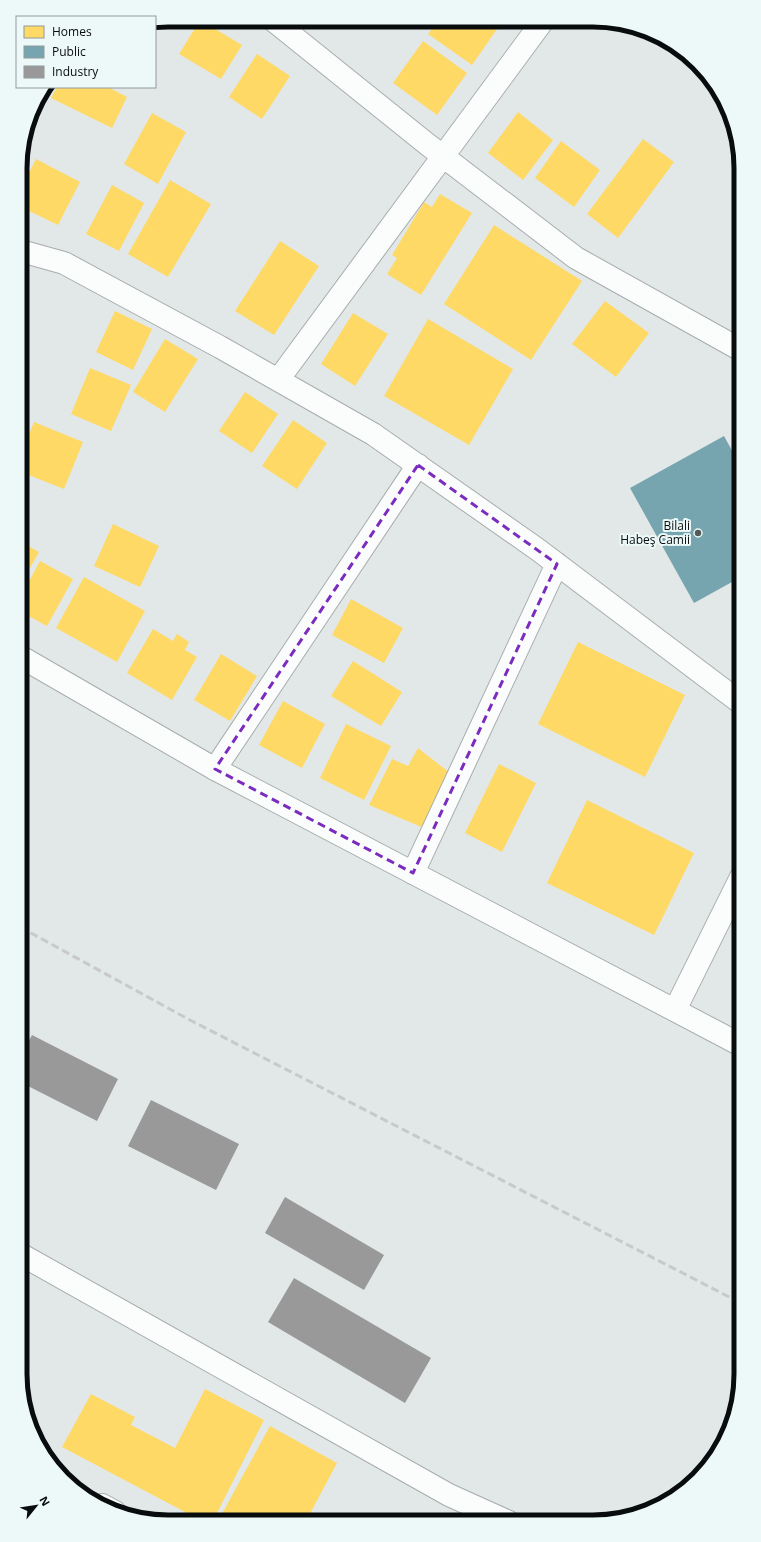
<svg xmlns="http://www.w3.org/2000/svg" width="761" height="1542" font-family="'Open Sans',sans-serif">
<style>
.homes{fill:#ffd966}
.public{fill:#76a5af}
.industry{fill:#999}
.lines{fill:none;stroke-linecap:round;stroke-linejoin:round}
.minor-casing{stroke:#a7acac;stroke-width:24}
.tertiary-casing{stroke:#a7acac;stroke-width:24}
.minor{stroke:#fbfcfc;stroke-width:22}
.tertiary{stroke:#fbfcfc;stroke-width:22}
.rail{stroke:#c8c9c9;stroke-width:3;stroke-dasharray:8 4;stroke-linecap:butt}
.marked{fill:none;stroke:#7b2cbf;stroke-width:3;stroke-dasharray:8 5;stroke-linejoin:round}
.poi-dot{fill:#545959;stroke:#ecf9f8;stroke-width:1.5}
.labels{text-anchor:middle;stroke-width:4;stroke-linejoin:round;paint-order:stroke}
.poi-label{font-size:12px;fill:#080c0c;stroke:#ecf9f8;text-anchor:end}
.rim{fill:none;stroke:#080c0c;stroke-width:5}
</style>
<rect width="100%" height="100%" fill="#e2e8e8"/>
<path class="homes" d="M 200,20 L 242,45 L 221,79 L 179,54 Z
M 437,22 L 488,22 L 497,29 L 472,65 L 428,34 Z
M 423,41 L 467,73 L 437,115 L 393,83 Z
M 257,54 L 290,76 L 262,119 L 229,97 Z
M 57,87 L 108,87 L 127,97 L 112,128 L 51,98 Z
M 518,112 L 553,140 L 523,180 L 488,153 Z
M 152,113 L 186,132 L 158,184 L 124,164 Z
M 643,139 L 674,162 L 618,238 L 587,214 Z
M 561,141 L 600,170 L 574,207 L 535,178 Z
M 36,159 L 80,182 L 58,225 L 21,207 L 21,188 Z
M 170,180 L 211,204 L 168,277 L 128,254 Z
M 112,185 L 144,203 L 119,251 L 86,234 Z
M 440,194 L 472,213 L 421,295 L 387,274 L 397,258 L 392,255 L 424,202 L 432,207 Z
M 494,225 L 582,281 L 531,360 L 444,304 Z
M 280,241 L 319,266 L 274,335 L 235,311 Z
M 605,301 L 649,333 L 616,377 L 572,344 Z
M 115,311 L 152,329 L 133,370 L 96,352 Z
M 353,313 L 388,334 L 355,386 L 321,364 Z
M 428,319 L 513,369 L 469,445 L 384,396 Z
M 165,339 L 198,359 L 165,412 L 133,392 Z
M 90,368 L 131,385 L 111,431 L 71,414 Z
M 245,392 L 278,414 L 252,453 L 219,431 Z
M 293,420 L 327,443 L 297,489 L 262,466 Z
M 34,422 L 83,442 L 64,489 L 21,472 L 21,454 Z
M 113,524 L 159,546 L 140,587 L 94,566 Z
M 21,542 L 39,552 L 21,584 Z
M 40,561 L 73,579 L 47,626 L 21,612 L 21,596 Z
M 84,577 L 145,611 L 117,662 L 56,628 Z
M 351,599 L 403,628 L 384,663 L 332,635 Z
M 153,629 L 173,641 L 177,634 L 189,642 L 185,650 L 197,657 L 172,700 L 127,673 Z
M 578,642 L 685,695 L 645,777 L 538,724 Z
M 221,654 L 257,676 L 230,721 L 194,700 Z
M 353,661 L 402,692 L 381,726 L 331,696 Z
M 283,701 L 325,724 L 302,768 L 259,745 Z
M 346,724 L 391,746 L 364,800 L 320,778 Z
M 418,748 L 450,773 L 424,828 L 369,805 L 392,759 L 408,766 Z
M 499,764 L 536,783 L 502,852 L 465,833 Z
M 587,800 L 694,853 L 654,935 L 547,883 Z
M 205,1389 L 264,1420 L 213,1521 L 202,1521 L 62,1447 L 91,1394 L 135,1417 L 131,1425 L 175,1448 Z
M 270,1426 L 337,1463 L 306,1521 L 218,1521 Z"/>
<path class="public" d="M 724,436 L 741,467 L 741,577 L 694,603 L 630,488 Z"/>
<path class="industry" d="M 32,1035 L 118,1079 L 97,1121 L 20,1082 L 20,1057 Z
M 151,1100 L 239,1144 L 216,1190 L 128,1146 Z
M 285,1197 L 384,1255 L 364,1290 L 265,1233 Z
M 294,1278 L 431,1358 L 405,1403 L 268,1322 Z"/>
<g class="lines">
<g class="minor-casing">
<path id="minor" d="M 274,21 L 427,144 L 576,258 L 741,350
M 21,251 L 64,263 L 220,347 L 373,434 L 537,549 L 741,703
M 278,380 L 542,22
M 215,769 L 418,465
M 413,873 L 557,564
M 675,1010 L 741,877
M 20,1254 L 449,1495 L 509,1522
M 102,1505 L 115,1512"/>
</g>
<g class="tertiary-casing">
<path id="tertiary" d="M 21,657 L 215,769 L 741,1045"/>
</g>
<use href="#minor" class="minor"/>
<use href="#tertiary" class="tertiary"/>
<path class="rail" d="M 20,927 L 188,1019 L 741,1303"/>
</g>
<path class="marked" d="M 418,465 L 557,564 L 413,873 L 215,769 Z"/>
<circle class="poi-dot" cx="698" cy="533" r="4"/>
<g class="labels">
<g class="poi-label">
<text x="690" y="530">Bilali<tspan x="690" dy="14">Habeş Camii</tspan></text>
</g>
</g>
<path d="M0 0H761V1542H0ZM168 27H593A141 141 0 0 1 734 168V1374A141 141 0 0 1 593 1515H168A141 141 0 0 1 27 1374V168A141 141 0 0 1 168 27Z" fill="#ecf9f8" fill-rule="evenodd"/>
<path class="rim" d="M168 27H593A141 141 0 0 1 734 168V1374A141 141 0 0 1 593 1515H168A141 141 0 0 1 27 1374V168A141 141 0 0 1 168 27Z"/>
<rect x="16" y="16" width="140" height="72" fill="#ecf9f8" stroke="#919a9a"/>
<rect x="24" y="26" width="20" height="12" fill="#ffd966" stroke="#919a9a"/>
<text x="52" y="36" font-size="12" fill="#080c0c">Homes</text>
<rect x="24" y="46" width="20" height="12" fill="#76a5af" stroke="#919a9a"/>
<text x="52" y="56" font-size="12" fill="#080c0c">Public</text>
<rect x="24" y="66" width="20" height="12" fill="#999999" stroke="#919a9a"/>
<text x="52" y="76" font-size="12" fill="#080c0c">Industry</text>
<g transform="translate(36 1506) rotate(60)" stroke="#ecf9f8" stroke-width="3" paint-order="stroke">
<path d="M0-3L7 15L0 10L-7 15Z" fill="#080c0c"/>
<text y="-6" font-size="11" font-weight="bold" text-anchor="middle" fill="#080c0c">N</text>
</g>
</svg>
